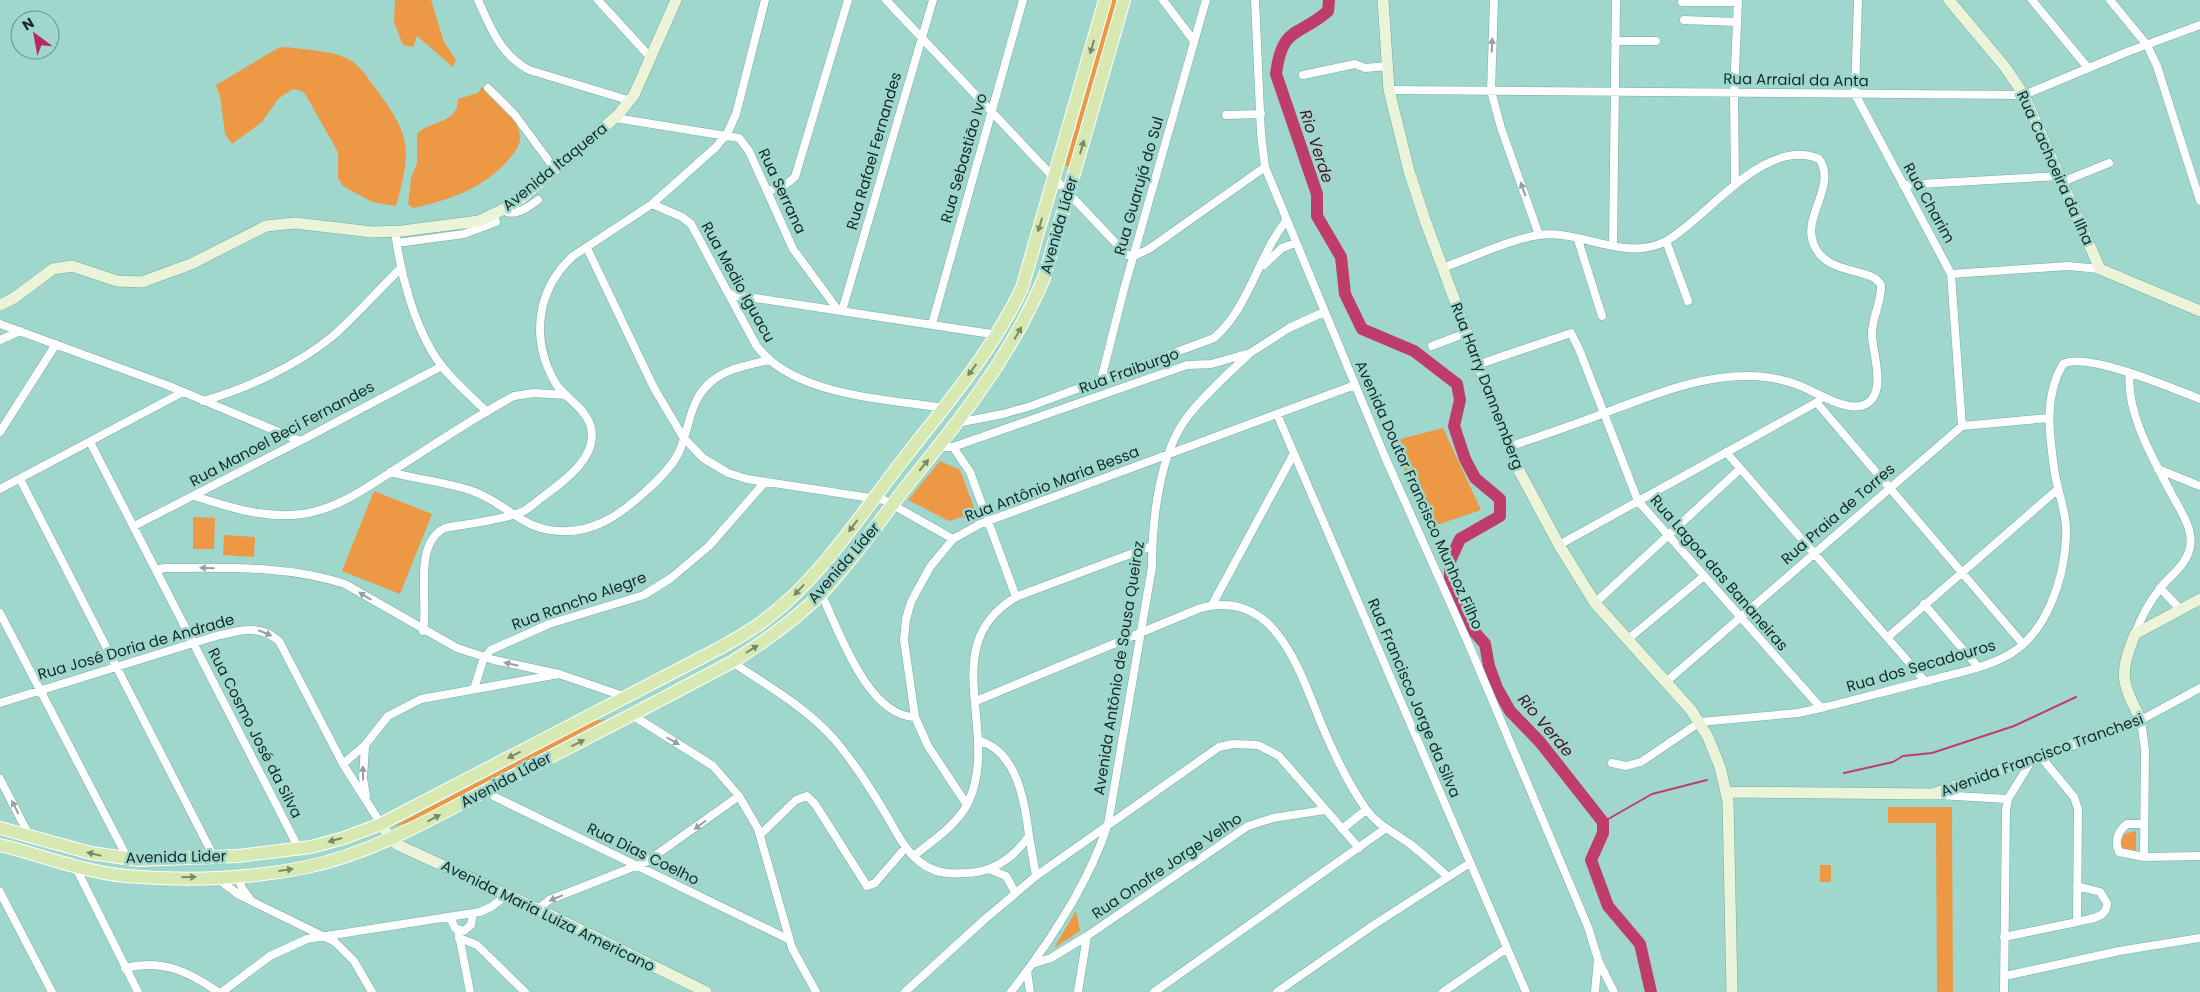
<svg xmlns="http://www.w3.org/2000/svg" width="2200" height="992" font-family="Poppins,sans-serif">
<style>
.green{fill:#ec9845}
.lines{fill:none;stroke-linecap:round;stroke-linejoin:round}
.stream{stroke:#bf3d6c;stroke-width:2}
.river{stroke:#bf3d6c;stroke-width:12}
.street-casing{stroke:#76aca3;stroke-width:9}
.secondary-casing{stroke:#76aca3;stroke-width:12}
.primary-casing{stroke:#fff;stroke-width:14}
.street{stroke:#fff;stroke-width:8}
.secondary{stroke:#ebf3d8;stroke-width:11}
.primary{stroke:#d7e8b0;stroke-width:12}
.oneway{fill:#95a09e}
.oneway2{fill:#768a6c}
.labels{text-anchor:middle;stroke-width:5;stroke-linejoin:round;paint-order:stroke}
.street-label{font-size:15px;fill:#142b27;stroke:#9fd7cd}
.water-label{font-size:16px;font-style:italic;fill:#471426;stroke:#9fd7cd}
</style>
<rect width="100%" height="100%" fill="#9fd7cd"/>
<path class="green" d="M 395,0 L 431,0 L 444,42 L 456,60 L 453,67 L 417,36 L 413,47 L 403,45 L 394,22 Z
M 1112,0 L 1117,0 L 1069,167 L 1065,165 Z
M 286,47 C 307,50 336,50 353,62 C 363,69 371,83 378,92 C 412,137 411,152 396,206 L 372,202 L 343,186 L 338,178 L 338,152 L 304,92 L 293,89 L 279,98 L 262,122 L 232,144 L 225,134 L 220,96 L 216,85 L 278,48 Z
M 482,87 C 498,99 519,116 520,138 C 520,146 515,151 510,158 C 485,188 450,200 413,208 L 408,204 L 411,178 L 417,163 L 417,134 C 429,120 458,125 458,99 L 478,93 Z
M 1443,428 L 1481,510 L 1428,528 L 1393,441 Z
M 940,461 L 960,470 L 976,513 L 949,521 L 908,500 Z
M 374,491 L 432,514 L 400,594 L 342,571 Z
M 193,517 L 215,518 L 214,549 L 193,549 Z
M 224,535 L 255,537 L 254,557 L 223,555 Z
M 606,719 L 414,821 L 392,827 L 594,721 Z
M 1888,807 L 1952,807 L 1953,992 L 1937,992 L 1936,823 L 1888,823 Z
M 2136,831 L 2136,851 L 2122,849 L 2120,845 L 2124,834 Z
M 1820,865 L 1831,865 L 1831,882 L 1820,882 Z
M 1076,911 L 1080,931 L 1054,948 Z"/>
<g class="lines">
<path class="stream" d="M 1844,773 L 1893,762 L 1903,756 L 1932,753 L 2014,726 L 2076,697
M 1603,822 L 1652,794 L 1707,780"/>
<path class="river" d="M 1329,0 L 1328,11 C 1299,37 1282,25 1276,74 L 1317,194 L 1317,216 L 1341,257 L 1345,294 L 1362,329 L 1414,351 L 1457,384 L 1460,400 L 1454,426 L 1465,459 L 1475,478 L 1500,499 L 1500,516 L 1460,539 L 1450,561 L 1450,593 L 1464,620 L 1485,644 L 1489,666 L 1497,688 L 1510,711 L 1540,742 L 1603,822 L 1603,833 L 1591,860 L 1608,906 L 1640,944 L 1651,992"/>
<g class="street-casing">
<path id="street" d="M 478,0 C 491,29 501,55 529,70 L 631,101
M 598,0 L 650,57
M 886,0 L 1127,255 L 1134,256 L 1149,249 L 1265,167
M 1163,0 L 1194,41
M 1255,0 L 1261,134 L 1265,167 L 1385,457 L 1469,645 L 1588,927 L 1598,959 L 1595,992
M 1494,0 L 1491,91 L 1501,128 L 1539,235
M 1858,0 L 1855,94 L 1951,274 L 1962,426
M 2032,0 L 2088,68
M 2110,0 L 2147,45 L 2157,66 L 2200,201
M 1682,2 L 1738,2
M 1684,20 L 1737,22
M 1615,41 L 1656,41
M 1303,75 L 1355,64 L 1365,68 L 1388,66
M 488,88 L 515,115 L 554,168
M 1389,90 L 2024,95 L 2127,52 L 2200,25
M 1226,115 L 1261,114
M 615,118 L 739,138 L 749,151 L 793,249 L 838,310
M 2062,182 L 2109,163
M 1735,185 L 1734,93 L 1738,0
M 1903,185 L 2060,176
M 768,191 L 784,186 L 795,177 L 848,0
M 652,204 L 682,217 L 691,224 L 756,345 C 792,396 887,399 944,408
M 503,210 C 515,218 528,207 538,200
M 395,231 C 400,274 415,330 441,365 C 454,382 472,397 487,412
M 1578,240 L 1602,316
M 1666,241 L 1688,301
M 397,243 L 464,234 L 496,222 L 494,215
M 1613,246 L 1616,0
M 587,248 L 654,388 L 683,437 L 703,458 L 728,473 L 747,479 L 884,500 L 953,539
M 1264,265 L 1282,248 L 1295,243
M 1442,268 C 1471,258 1510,239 1539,235 C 1581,229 1625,263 1666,241 C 1706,219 1766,135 1819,159 C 1838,185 1801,217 1814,245 C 1828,277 1871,266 1881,285 C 1882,302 1871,318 1872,336 C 1873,354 1887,393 1866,404 C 1848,414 1815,391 1798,385 C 1784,380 1766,376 1750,376 C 1703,375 1659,393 1615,409 C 1580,423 1544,435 1508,447
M 1951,274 L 2068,266 L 2100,269
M 729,294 L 998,335
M 842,311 L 933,0
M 0,324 L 169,386 L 300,441
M 932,324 L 1023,0
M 0,340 L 20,331
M 1432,346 L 1466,333
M 1477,365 L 1571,333 L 1579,349 L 1638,501 L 1821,708
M 2130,373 C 2125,410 2153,459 2170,491 C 2178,507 2194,528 2190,547 C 2187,564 2171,575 2161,587 C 2150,601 2141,617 2135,634
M 1101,380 L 1124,289 L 1206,0
M 203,401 C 248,388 296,366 333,336 C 357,315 378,290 401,268
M 1817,403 L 2023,644
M 1277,414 L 1526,992
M 957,423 L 1003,414 L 1031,406 L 1214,338 C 1249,308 1258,256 1286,221
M 0,432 L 56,344
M 90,442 L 299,849
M 938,447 L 953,447 L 1187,365 L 1211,364 L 1250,353 L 1289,328 L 1324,312
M 953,447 L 970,472 L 1016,597
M 1726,452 L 1925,681
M 2158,469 L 2200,486
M 390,472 C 419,480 448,482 475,492 C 507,504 522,530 560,531 C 574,532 588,529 601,523 C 623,514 669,474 679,452 C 690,428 689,399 712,381 C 728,368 749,365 769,360
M 20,479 L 214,857
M 0,489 L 183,392
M 194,496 C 228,507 265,519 302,514 C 335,510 366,488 394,470 C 434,445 473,418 514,396 L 534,393 L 566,395
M 134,526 L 308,437 L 442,366
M 1559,545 L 1819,401
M 156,570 L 164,568 C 225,568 286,565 345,584 L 457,648 L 494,660 L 559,674
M 2160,588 L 2180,609
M 821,593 C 838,629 868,717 915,717
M 1595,603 L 1740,469
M 1924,604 L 1978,667
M 1212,605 L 1293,455
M 0,613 L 128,859
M 423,631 C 429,602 412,544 445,528 C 466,524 501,520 519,513 C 527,511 535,503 541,498 C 563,482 601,456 590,424 C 584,407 565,398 556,384 C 530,340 536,290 573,256 L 652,204 L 716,147 L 727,134 L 736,114 L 765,0
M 1888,637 L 2058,489
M 1627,640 L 1704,576
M 732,662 C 767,685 805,707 834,739 C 853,761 869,786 884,811 C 895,829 905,853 924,865 C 938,874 952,874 967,873 C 994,872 1014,857 1029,836 C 1025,802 1017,752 980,741
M 1667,681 L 1962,426 L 2049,418
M 2200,688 L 2141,720 L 2145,750 L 2144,857 L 2200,856
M 474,689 L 484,657 L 491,650 L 549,624 L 644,595 L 671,578 L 709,546 L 765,482
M 976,701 L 1198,609 C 1276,585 1300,673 1323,728 C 1335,756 1348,784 1366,809 C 1377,825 1395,833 1410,844 C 1423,854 1436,866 1448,877
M 0,703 L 213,637 C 237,631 258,623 279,641 L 343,764 L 381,824
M 632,715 L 713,766 L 739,796 L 758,829 L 792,948 L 816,992
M 365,746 L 363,778 L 366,796
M 1612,763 L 1626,766 L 1641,762 L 1700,722 L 1798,713 L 1821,708 C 1858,699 1894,689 1931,680 C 1957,673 1986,668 2010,654 C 2047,632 2064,579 2066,538 C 2068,515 2057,491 2054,468 C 2049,432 2044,396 2063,364 C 2086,351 2174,389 2200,399
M 343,764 L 365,745 L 388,716 L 421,699 L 559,674 L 626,697
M 0,779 L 29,835
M 488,789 L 495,797 L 788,939
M 1938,795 L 2008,799
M 967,805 L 928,746 L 915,717 L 904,640 L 906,619 L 911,602 L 930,567 L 953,539 L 980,524 L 1355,385
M 1342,829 L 1366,810
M 760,835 L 796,800 L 807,796 L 815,804 L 867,886 L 875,883 L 906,847
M 1029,836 L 1036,876
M 914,856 C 932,841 957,825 968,803 C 1002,731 933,644 1018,596 L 1152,546
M 2144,857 L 2119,852 C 2114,841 2118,831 2127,824 L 2144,824
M 75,866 L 138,992
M 991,870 L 1006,876 L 1015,892
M 237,875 L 242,888 L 250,899
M 217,878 L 239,895 L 335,942 L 354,961 L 372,992
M 0,892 L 52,992
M 538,909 L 549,900 L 646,862 L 739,796
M 450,917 L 455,928 L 464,931 L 471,925 L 473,913
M 2077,922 C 2090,918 2107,919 2107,903 L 2100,892 L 2077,886
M 458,930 L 470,992
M 2004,937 L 2077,922 L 2078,809 L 2074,797 L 2040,756
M 459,938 L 477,945 L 525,992
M 1598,960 L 1614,992
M 1032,964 L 1051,958 L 1087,936 L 1248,826 L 1273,818 L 1325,810
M 125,968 C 162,959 188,971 218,992
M 1027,971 L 1030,992
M 2005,976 L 2119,951 L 2200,938
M 222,992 L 270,956 L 307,939 L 480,912 L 491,907 L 507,895
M 905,992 L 985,919 L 1036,876 L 1219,747 L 1233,744 L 1258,745 L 1279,756 L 1359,848
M 1011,992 C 1050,942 1088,885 1108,824 L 1152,567 C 1152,521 1159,453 1188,416 C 1206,393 1229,373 1250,353
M 1078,992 L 1087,936
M 1154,992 L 1386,828
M 1277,992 L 1375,924 L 1470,863
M 1443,992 L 1507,948
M 2004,992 L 2006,810 L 2008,799 L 2033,758"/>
</g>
<g class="secondary-casing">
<path id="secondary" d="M 1383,0 L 1389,90 L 1409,171 L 1425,220 L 1515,463 L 1559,545 L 1595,603 L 1691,710 L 1708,737 L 1720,767 L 1728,801 L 1732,992
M 1949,0 L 2005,67 L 2024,95 L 2100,269 L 2200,311
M 0,305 L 14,298 L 53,269 L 72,266 L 117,281 L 142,282 L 191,264 L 266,226 L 295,223 L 372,232 L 402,231 L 479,221 L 508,207 L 522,198 L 618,115 L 634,95 L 676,0
M 1727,792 L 1933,794 L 2141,720 C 2121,681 2119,675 2135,634 L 2200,599
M 381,824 L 391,839 L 398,845 L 538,909 L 706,992"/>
</g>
<g class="primary-casing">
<path id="primary" d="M 0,828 L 91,853 L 139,860 L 238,856 L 311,847 L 344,838 L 381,824 L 718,649 C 734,640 751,631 766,619 C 823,576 862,512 906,456 C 948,402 993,350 1022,288 L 1105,0
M 0,845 C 42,855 83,872 126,876 C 185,881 249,879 307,867 C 374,853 434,817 494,786 C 574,745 653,704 732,662 C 764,642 795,620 822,593 C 854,559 880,520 909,483 C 961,419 1012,354 1044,278 L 1124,0"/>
</g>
<use href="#street" class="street"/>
<use href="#secondary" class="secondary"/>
<use href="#primary" class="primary"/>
</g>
<defs><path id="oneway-solid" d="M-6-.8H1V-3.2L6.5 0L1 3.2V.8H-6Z" transform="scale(1.25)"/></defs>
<g class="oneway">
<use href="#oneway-solid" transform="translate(1492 45) rotate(-88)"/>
<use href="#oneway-solid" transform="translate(1523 189) rotate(-110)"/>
<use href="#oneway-solid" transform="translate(207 568) rotate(-179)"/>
<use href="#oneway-solid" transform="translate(365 596) rotate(-149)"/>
<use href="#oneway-solid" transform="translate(265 633) rotate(22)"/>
<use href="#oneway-solid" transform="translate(511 664) rotate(-167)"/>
<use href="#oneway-solid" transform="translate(673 741) rotate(30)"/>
<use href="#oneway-solid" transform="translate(363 773) rotate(-91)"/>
<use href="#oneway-solid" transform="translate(15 807) rotate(-117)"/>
<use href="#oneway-solid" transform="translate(700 825) rotate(143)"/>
<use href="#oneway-solid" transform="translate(556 898) rotate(157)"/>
</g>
<g class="oneway2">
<use href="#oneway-solid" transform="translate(1092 47) rotate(106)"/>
<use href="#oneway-solid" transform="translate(1082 147) rotate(-74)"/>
<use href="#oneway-solid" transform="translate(1040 225) rotate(106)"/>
<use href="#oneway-solid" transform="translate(1018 333) rotate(-61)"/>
<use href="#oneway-solid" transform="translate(972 370) rotate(126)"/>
<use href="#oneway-solid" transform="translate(924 465) rotate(-51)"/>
<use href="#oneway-solid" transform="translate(853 526) rotate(126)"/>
<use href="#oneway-solid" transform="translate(799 590) rotate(133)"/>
<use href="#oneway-solid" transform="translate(752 649) rotate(-32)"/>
<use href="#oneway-solid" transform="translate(578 743) rotate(-27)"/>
<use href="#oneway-solid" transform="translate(514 755) rotate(153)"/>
<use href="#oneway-solid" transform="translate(434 818) rotate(-28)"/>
<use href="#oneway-solid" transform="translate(335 840) rotate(165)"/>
<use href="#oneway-solid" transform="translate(94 854) rotate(-167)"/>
<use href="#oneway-solid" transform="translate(286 870) rotate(-8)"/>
<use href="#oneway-solid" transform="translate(189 877) rotate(-1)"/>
</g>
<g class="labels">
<g class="street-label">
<text transform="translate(1796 80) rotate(1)" y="5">Rua Arraial da Anta</text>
<text transform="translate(874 151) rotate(-74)" y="5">Rua Rafael Fernandes</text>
<text transform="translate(964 158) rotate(-74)" y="5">Rua Sebastião Ivo</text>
<text transform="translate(555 167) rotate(-39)" y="5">Avenida Itaquera</text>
<text transform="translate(2055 168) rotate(66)" y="5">Rua Cachoeira da Ilha</text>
<text transform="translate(1139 186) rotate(-74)" y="5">Rua Guarujá do Sul</text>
<text transform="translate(782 191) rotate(65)" y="5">Rua Serrana</text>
<text transform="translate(1929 203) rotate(61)" y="5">Rua Charim</text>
<text transform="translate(1059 225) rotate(-74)" y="5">Avenida Líder</text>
<text transform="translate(738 282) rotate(61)" y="5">Rua Medio Iguacu</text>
<text transform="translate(1129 371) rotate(-20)" y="5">Rua Fraiburgo</text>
<text transform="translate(1487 386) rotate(69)" y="5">Rua Harry Dannemberg</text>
<text transform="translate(282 434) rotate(-28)" y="5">Rua Manoel Beci Fernandes</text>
<text transform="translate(1052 484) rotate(-21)" y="5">Rua Antônio Maria Bessa</text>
<text transform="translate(1419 495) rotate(66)" y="5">Avenida Doutor Francisco Munhoz Filho</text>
<text transform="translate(1838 514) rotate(-41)" y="5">Rua Praia de Torres</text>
<text transform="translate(844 563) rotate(-49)" y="5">Avenida Líder</text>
<text transform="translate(1719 573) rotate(49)" y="5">Rua Lagoa das Bananeiras</text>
<text transform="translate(579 601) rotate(-20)" y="5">Rua Rancho Alegre</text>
<text transform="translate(136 647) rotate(-16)" y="5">Rua José Doria de Andrade</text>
<text transform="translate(1921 666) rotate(-16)" y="5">Rua dos Secadouros</text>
<text transform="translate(1119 668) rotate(-81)" y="5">Avenida Antônio de Sousa Queiroz</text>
<text transform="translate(1414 698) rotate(67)" y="5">Rua Francisco Jorge da Silva</text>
<text transform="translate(255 733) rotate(63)" y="5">Rua Cosmo José da Silva</text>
<text transform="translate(2042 755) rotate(-20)" y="5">Avenida Francisco Tranchesi</text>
<text transform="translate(506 780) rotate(-28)" y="5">Avenida Líder</text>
<text transform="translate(643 854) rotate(26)" y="5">Rua Dias Coelho</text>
<text transform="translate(176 857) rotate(-1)" y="5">Avenida Lider</text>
<text transform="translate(1167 866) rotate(-34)" y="5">Rua Onofre Jorge Velho</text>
<text transform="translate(548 916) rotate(26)" y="5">Avenida Maria Luiza Americano</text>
</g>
<g class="water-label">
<text transform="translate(1317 146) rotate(72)" y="6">Rio Verde</text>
<text transform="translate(1546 725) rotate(50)" y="6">Rio Verde</text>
</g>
</g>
<g transform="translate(35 35) rotate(328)"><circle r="24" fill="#9fd7cd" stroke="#67928b"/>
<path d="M0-4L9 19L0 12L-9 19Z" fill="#b72a61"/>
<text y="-8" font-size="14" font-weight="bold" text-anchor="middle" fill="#142b27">N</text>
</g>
</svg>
